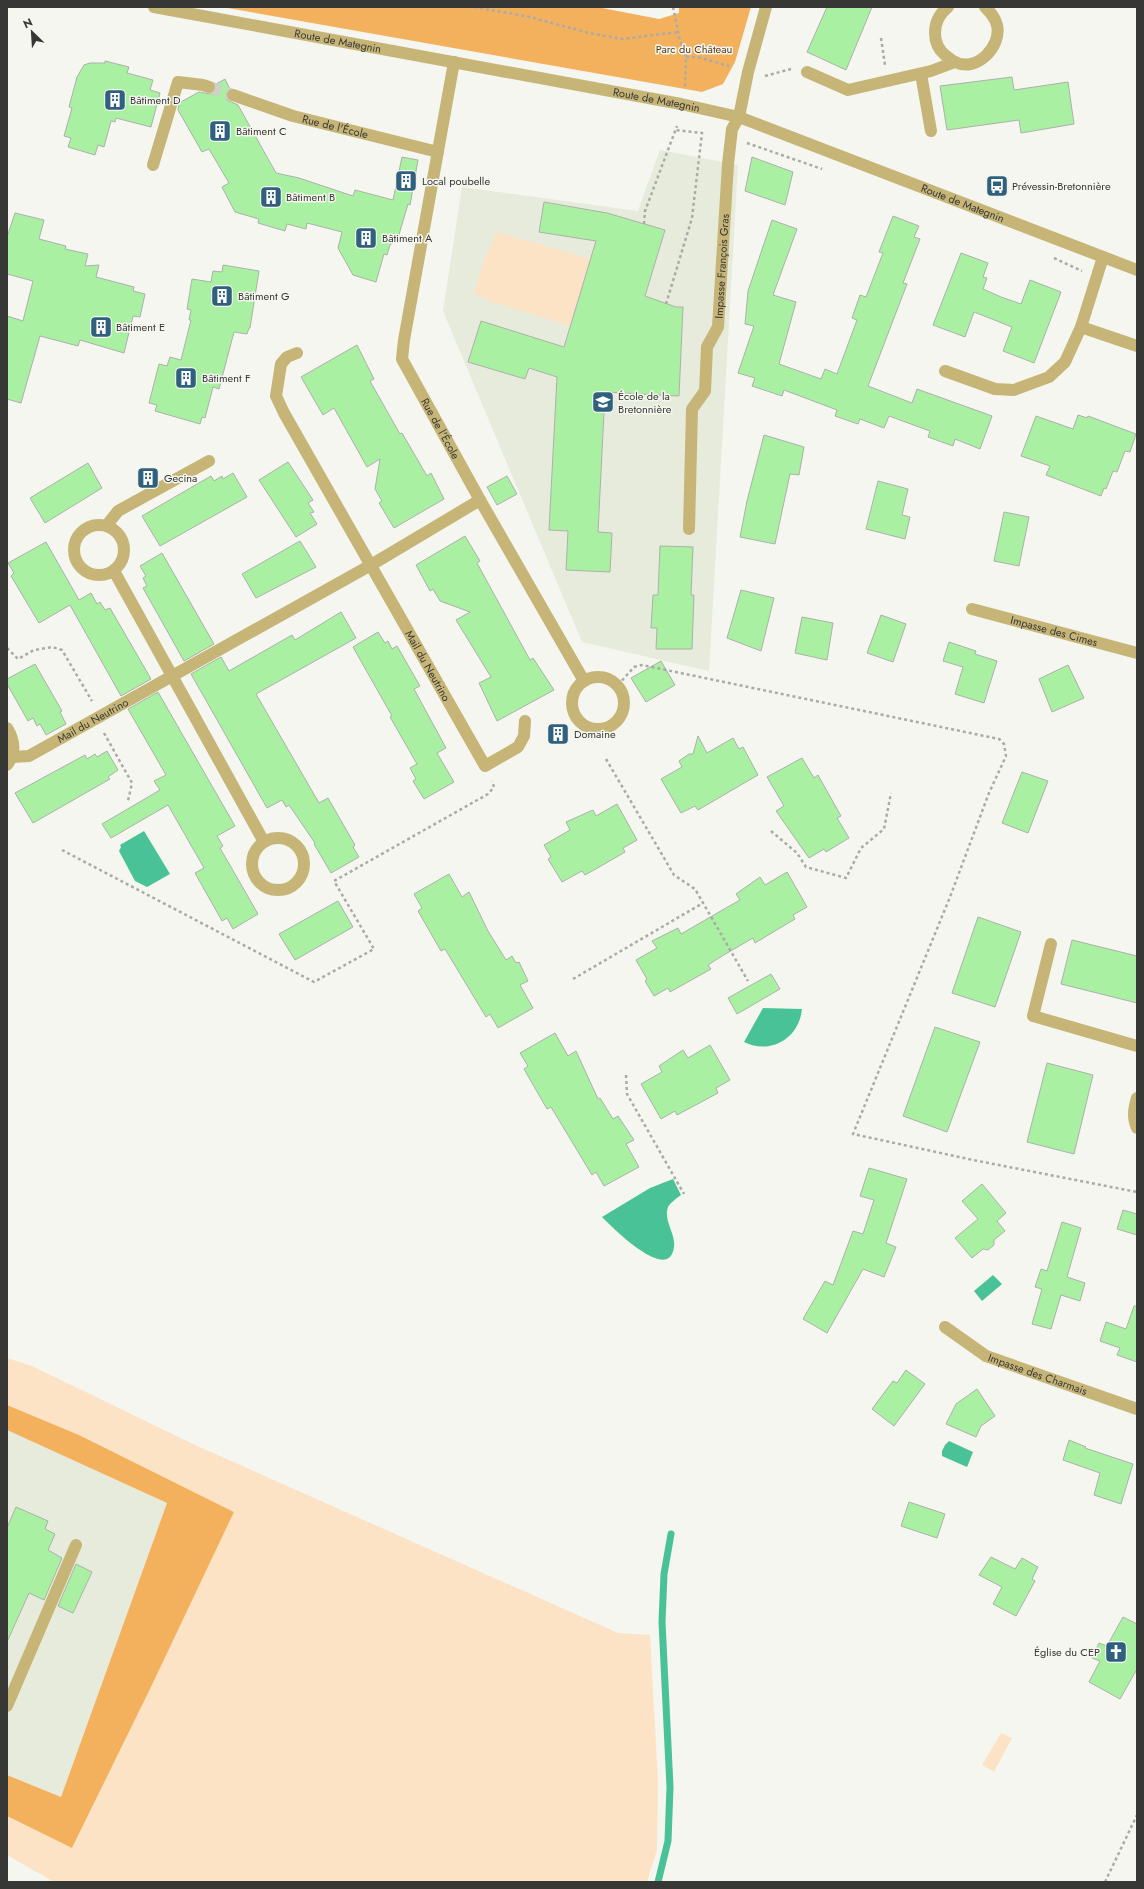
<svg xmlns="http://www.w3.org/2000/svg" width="1144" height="1889" font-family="Jost,sans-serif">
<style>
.built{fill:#e7ebdb}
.green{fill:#fde3c5}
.forest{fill:#f3b15e}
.water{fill:#48c296}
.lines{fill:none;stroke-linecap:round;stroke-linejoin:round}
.stream{stroke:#48c296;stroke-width:7}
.building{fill:#a9f0a2;stroke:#acb1ab}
.minor-tunnel{stroke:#ced0ca;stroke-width:12;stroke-dasharray:12 6;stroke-linecap:butt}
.path{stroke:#aaaba6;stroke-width:2.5;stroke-dasharray:3 3;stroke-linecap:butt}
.minor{stroke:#c6b577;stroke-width:12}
.labels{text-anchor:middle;stroke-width:3;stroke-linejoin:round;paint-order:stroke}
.street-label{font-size:11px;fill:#373835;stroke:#f4f6ef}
.park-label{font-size:11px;fill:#563b18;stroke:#f4f6ef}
.poi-label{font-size:11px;fill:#373835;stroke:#f4f6ef;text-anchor:start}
</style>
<rect width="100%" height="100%" fill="#f4f6ef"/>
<path class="built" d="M 660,150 L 738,165 L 709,671 L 582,642 L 443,311 L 462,187 L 638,211 Z
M 7,1430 L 167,1503 L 61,1797 L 7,1775 Z"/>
<path class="green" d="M 497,232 L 591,259 L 570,326 L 489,301 L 474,293 L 484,261 Z
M 7,1358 L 32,1366 L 195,1445 L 618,1633 L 650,1635 L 658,1781 L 657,1850 L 647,1882 L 54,1882 L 7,1855 L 7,1816 L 72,1848 L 151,1687 L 234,1512 L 79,1435 L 7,1405 Z
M 1001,1733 L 1012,1738 L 994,1772 L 982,1765 Z"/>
<path class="forest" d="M 222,7 L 597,7 L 659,19 L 679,13 L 679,7 L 751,7 L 735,62 L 723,84 L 702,92 Z
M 7,1405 L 79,1435 L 234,1512 L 151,1687 L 72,1848 L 7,1816 L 7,1775 L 61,1797 L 167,1503 L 7,1430 Z"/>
<path class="water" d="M 144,831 L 170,874 L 147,887 L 135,881 L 119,851 L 121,847 L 120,845 Z
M 763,1008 L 802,1009 C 799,1039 770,1055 744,1042 Z
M 673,1179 L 681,1195 C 677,1198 670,1203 668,1207 C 663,1220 676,1234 674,1247 C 669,1285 611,1226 602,1217 L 650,1188 Z
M 993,1275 L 1002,1284 L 982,1301 L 974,1291 Z
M 949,1441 L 973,1452 L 967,1467 L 942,1456 L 942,1451 L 945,1445 Z"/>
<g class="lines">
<path class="stream" d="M 658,1882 L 668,1841 L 670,1787 L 662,1622 L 664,1574 L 671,1534"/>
</g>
<path class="building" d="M 827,7 L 872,7 L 846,70 L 807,52 Z
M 105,61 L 129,67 L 127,73 L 153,80 L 150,90 L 160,93 L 151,127 L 116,118 L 115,122 L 111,121 L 104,147 L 98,145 L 95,155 L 68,147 L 71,138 L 64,136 L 72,108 L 69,107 L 77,77 L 84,65 L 90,63 L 105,63 Z
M 1012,77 L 1014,90 L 1068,82 L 1074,124 L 1021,133 L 1019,120 L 947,130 L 940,86 Z
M 225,79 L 230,89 L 226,93 L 227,100 L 238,105 L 276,173 L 299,178 L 353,196 L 355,190 L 393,200 L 402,157 L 418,160 L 410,205 L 408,204 L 398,238 L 390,245 L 387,255 L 384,254 L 376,282 L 353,275 L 338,248 L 342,232 L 307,223 L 306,229 L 287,224 L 285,231 L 258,223 L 259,219 L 235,212 L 222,187 L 229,183 L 209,149 L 202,152 L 178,110 L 179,103 L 199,92 L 210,94 L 214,93 L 216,89 L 216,84 Z
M 752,157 L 793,172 L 785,205 L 745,191 Z
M 544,202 L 607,213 L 665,230 L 645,296 L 676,307 L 683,307 L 679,396 L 605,392 L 598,532 L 612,533 L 610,572 L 566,570 L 568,531 L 549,530 L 557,377 L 529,368 L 525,379 L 468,362 L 481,321 L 564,347 L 596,241 L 539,232 Z
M 15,213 L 44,220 L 39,239 L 66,246 L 65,249 L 88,254 L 85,266 L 99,265 L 96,277 L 134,287 L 133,291 L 145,294 L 140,317 L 133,316 L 124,353 L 80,340 L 78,346 L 40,336 L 21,403 L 7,399 L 7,316 L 23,321 L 33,281 L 7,274 L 7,237 Z
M 893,216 L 919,226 L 914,237 L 920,239 L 903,283 L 907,284 L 868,386 L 912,403 L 917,389 L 992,416 L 980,449 L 955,439 L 953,446 L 928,437 L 930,431 L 889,416 L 884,428 L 860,419 L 858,424 L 835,416 L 837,410 L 784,390 L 782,396 L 752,386 L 755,378 L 738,373 L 754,326 L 745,324 L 748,291 L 772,220 L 797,229 L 773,295 L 796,302 L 779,364 L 821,379 L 825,369 L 837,374 L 857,320 L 852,318 L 860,295 L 866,297 L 883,253 L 879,252 Z
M 961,253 L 988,263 L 983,277 L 987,278 L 983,289 L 1001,297 L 1021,304 L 1030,280 L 1061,292 L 1034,363 L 1003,351 L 1012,327 L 974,312 L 965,337 L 933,325 Z
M 223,265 L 259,271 L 250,328 L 249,328 L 247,334 L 234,332 L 219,389 L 213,387 L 205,418 L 202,417 L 200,424 L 155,411 L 157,405 L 149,403 L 159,364 L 167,366 L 170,357 L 181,360 L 191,320 L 189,320 L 191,310 L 187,309 L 192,279 L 211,282 L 213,271 L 222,272 Z
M 357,345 L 374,379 L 370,381 L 400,434 L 402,433 L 427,476 L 431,473 L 444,499 L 394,528 L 379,503 L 382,501 L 375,489 L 380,459 L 367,467 L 334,408 L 323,415 L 301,377 Z
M 1078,415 L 1087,418 L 1088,416 L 1136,434 L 1130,452 L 1125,451 L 1117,472 L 1113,471 L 1106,489 L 1104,488 L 1101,496 L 1046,475 L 1050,466 L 1021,456 L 1036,416 L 1073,429 Z
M 764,435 L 804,447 L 799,475 L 790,474 L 775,544 L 740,537 L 747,501 Z
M 288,462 L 313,500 L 308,503 L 314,512 L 310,513 L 317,524 L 296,537 L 259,480 Z
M 88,463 L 102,488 L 45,523 L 30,498 Z
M 233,473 L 247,497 L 160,546 L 142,516 L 211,476 L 214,481 L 222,476 L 223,479 Z
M 507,476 L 517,494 L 497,505 L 487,487 Z
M 878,481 L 908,489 L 902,515 L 910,517 L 905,539 L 866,529 Z
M 1004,512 L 1029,517 L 1019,566 L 994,561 Z
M 465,536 L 480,561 L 477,563 L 530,660 L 533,658 L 554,690 L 497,721 L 479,683 L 491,677 L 456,620 L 470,612 L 440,601 L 433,589 L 430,591 L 416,565 Z
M 300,541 L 316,567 L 256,598 L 242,574 Z
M 46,542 L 79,600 L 91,593 L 97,604 L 100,602 L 105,610 L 110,608 L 151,679 L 121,696 L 70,605 L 39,623 L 11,576 L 14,573 L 8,563 Z
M 660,546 L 693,547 L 691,595 L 694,595 L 692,649 L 656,649 L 657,628 L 651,628 L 653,595 L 658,595 Z
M 162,553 L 214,644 L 184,661 L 143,588 L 147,586 L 143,578 L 146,576 L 140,566 Z
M 741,590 L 774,598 L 761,651 L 727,638 Z
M 341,612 L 356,638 L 256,694 L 319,803 L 328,798 L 355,845 L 353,847 L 359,857 L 331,873 L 314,844 L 315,843 L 289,805 L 286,807 L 282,800 L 267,808 L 191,674 L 221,657 L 229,671 L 292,635 L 295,640 Z
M 881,615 L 906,624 L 893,662 L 867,653 Z
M 802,617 L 833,623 L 827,660 L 795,653 Z
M 378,632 L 385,643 L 388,641 L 392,649 L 397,646 L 420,686 L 414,689 L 446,748 L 437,753 L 454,782 L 424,799 L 413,781 L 416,779 L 410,768 L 417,764 L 390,717 L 392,716 L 353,647 Z
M 949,642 L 976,651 L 975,654 L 997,661 L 984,703 L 955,694 L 963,667 L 943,661 Z
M 661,661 L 675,685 L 646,702 L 631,678 Z
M 35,664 L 62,711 L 60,712 L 66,724 L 46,735 L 40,724 L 37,726 L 33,718 L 28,721 L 7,684 L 7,679 Z
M 1068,665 L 1084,698 L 1052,712 L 1039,679 Z
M 158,692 L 235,826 L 217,836 L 223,846 L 220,848 L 258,914 L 233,929 L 227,918 L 222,921 L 195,873 L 204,868 L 168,805 L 111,838 L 102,824 L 160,790 L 154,781 L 166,775 L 128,709 Z
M 698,736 L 707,753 L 733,738 L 739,749 L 743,747 L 758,775 L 698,810 L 695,806 L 681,813 L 661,779 L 682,767 L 679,761 L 689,754 L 693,754 Z
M 107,751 L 118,770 L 108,777 L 110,779 L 33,823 L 15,793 L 85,755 L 87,759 L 95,754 L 97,757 Z
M 802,758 L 814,778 L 818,775 L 841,816 L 837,818 L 849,838 L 826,852 L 824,849 L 809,858 L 776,811 L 784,806 L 767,777 Z
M 1022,772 L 1048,781 L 1028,833 L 1002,823 Z
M 617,804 L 637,840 L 623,848 L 625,852 L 601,866 L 585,875 L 582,871 L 562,882 L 548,859 L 551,857 L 544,845 L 570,830 L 566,822 L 593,810 L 596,816 Z
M 787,872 L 807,907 L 793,915 L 795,919 L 755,943 L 753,938 L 722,956 L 708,965 L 711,969 L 670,992 L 668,988 L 654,996 L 645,981 L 647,979 L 636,960 L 657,948 L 652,941 L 678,928 L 681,934 L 719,912 L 740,900 L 736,894 L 760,877 L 765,885 Z
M 449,874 L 462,897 L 469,892 L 488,931 L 506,960 L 512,956 L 516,963 L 519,962 L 528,981 L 520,985 L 533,1008 L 498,1028 L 490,1014 L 486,1017 L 445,949 L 441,951 L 418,911 L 422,908 L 414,894 Z
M 338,901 L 353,927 L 295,960 L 279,934 Z
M 978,917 L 1021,932 L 995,1007 L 952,993 Z
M 1072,940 L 1137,956 L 1137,1003 L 1061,984 Z
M 771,974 L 780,989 L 737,1014 L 728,998 Z
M 935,1027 L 980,1042 L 947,1132 L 903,1116 Z
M 555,1033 L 568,1056 L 576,1051 L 598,1099 L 600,1098 L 613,1119 L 618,1116 L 634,1140 L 626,1144 L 639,1167 L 604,1186 L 596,1172 L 592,1175 L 551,1107 L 547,1109 L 524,1069 L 528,1066 L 520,1053 Z
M 710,1045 L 730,1080 L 716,1088 L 718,1093 L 677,1115 L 675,1111 L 661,1119 L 641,1084 L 662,1072 L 659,1066 L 683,1050 L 688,1058 Z
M 1047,1063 L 1093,1075 L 1074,1154 L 1027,1142 Z
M 869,1168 L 907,1179 L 886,1243 L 896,1247 L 884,1277 L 863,1269 L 827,1333 L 803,1319 L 825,1281 L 833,1285 L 853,1231 L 863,1234 L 874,1200 L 860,1196 Z
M 982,1184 L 1006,1213 L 997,1221 L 1005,1231 L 994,1240 L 994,1245 L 988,1250 L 983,1249 L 972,1258 L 955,1238 L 978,1219 L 962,1201 Z
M 1123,1210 L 1137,1214 L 1137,1235 L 1117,1229 Z
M 1062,1222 L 1081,1228 L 1067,1277 L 1085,1283 L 1080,1301 L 1061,1295 L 1051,1329 L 1032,1324 L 1042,1289 L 1035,1287 L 1041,1269 L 1047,1271 Z
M 1134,1306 L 1137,1306 L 1137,1362 L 1117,1355 L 1120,1348 L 1100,1341 L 1106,1322 L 1126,1329 Z
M 906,1370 L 925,1384 L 894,1426 L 872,1409 L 893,1381 L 897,1383 Z
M 977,1389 L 995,1416 L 981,1426 L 976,1437 L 946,1424 L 956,1404 Z
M 1069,1440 L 1086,1447 L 1085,1448 L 1133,1464 L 1121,1504 L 1094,1495 L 1100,1473 L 1063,1460 Z
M 909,1502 L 945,1514 L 937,1538 L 901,1526 Z
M 16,1507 L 48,1521 L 45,1529 L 55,1534 L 48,1550 L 62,1558 L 44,1600 L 29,1593 L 7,1642 L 7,1528 Z
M 991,1557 L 1015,1569 L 1022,1558 L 1038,1567 L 1032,1579 L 1035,1581 L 1016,1616 L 993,1604 L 1002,1587 L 979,1575 Z
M 76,1564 L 92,1572 L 73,1613 L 58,1606 Z
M 1123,1617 L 1137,1624 L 1137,1669 L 1120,1699 L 1089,1682 L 1100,1661 L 1092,1658 L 1099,1643 L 1107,1646 Z"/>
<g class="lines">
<path class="minor-tunnel" d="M 209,87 L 233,95"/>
<path class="path" d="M 474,7 L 530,17 L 589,33 L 622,39 L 678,32
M 673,7 L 680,41 L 686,57 L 685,87
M 881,38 L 885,65
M 686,57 L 697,57 L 729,66
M 765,76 L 791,69
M 747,143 L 822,169
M 644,224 L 645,211 L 677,126
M 1054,258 L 1082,271
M 666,304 L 692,218 L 702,133 L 675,130
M 7,648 L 18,659 L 34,650 L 52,647 L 62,650 L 92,701
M 618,685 L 634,667 L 642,665 L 999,739 L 1004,744 L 1006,756 L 989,793 L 950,897 L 853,1134 L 973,1160 L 1137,1192
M 104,733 L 132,783 L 128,801
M 606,759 L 674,875 L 695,889 L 748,981
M 771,831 L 797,853 L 806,867 L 846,878 L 861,848 L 884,829 L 891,793
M 62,850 L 314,982 L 374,949 L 334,881 L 488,794 L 494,787 L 492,781
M 573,979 L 703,903
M 626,1075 L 627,1094 L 684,1194
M 1105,1882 L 1137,1815"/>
<g class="minor">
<path id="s1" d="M 154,7 L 681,104 L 739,117 L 1137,270"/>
<path d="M 948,7 C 939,14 935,23 935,33 C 935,42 939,50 945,55 C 948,57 952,61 955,62 C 977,73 1002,46 997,25 C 995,17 990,12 985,7"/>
<path id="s2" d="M 454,62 L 404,340 L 402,359 L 480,500 L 584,681"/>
<path d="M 807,72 L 848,90 L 931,71 L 955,62"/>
<path d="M 921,74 L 931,131"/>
<path id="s3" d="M 233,95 L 293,116 L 438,152"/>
<path d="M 153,165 L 178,82 L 203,85 L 209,87"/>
<path d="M 1081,327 L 1137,346"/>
<path id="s4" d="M 297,353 L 287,357 L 281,364 L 276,396 L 284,413 L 485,766 L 518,747 L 524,736 L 525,721"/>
<path d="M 945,371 L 995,389 L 1014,390 L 1049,377 L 1065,362 L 1081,327 L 1103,257"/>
<circle cx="99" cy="550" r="25"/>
<path d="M 107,525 L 118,511 L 209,461"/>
<path id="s5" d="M 689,529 L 692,409 L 705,391 L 707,347 L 718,327 L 728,164 L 732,129 L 739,117 L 748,72 L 766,7"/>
<path d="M 114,571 L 264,842"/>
<path id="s6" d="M 972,609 L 1137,653"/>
<circle cx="598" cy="703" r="26"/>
<path d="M 7,728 C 15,741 16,753 7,765"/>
<path id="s7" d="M 12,757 L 29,756 L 371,565 L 480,500"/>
<circle cx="278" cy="864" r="26"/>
<path d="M 1051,944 L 1033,1016 L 1137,1046"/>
<path d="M 1137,1098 C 1134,1108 1132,1117 1137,1128"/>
<path id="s8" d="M 945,1327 L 986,1356 L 1137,1409"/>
<path d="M 7,1706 L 76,1545"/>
</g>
</g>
<defs>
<g id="building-square" transform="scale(1.15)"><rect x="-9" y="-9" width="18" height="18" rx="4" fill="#2f607e" stroke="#f4f6ef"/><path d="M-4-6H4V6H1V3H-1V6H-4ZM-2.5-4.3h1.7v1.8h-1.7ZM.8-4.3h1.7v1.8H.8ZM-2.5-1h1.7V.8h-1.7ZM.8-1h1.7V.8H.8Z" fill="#fff"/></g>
<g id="bus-square" transform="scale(1.15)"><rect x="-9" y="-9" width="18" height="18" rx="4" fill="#2f607e" stroke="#f4f6ef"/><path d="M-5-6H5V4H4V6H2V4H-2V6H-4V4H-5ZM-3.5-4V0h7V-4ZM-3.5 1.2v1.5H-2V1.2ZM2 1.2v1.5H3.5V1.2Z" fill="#fff"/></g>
<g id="school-square" transform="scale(1.15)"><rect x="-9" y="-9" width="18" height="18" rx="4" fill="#2f607e" stroke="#f4f6ef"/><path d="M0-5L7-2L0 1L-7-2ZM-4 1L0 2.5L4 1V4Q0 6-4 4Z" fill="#fff"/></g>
<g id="church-square" transform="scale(1.15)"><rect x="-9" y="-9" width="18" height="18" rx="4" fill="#2f607e" stroke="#f4f6ef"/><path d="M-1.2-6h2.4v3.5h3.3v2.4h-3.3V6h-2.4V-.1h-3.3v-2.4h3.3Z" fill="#fff"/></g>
</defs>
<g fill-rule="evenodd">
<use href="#building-square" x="115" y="100"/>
<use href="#building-square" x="220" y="131"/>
<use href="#building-square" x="406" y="181"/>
<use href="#bus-square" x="997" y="186"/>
<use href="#building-square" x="271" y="197"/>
<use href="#building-square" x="366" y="238"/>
<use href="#building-square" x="222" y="296"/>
<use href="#building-square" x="101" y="327"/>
<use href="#building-square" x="186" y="378"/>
<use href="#school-square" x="603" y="402"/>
<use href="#building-square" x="148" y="478"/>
<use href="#building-square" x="558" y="734"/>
<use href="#church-square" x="1116" y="1652"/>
</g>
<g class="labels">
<g class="street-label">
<text dy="4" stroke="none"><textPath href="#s1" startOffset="187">Route de Mategnin</textPath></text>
<text dy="4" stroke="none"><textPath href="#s1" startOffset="511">Route de Mategnin</textPath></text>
<text dy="4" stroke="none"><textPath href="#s3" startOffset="107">Rue de l'École</textPath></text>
<text dy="4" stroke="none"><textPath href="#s1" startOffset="835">Route de Mategnin</textPath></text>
<text dy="4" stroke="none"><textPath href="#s5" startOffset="270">Impasse François Gras</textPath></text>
<text dy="4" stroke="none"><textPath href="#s2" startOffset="381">Rue de l'École</textPath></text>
<text dy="4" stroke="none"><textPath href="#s6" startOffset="85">Impasse des Cimes</textPath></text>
<text dy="4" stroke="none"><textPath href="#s4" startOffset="362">Mail du Neutrino</textPath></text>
<text dy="4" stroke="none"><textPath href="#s7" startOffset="90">Mail du Neutrino</textPath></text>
<text dy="4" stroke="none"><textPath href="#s8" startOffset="105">Impasse des Charmais</textPath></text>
</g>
<g class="park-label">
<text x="694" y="53">Parc du Château</text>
</g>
<g class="poi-label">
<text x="130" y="104">Bâtiment D</text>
<text x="236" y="135">Bâtiment C</text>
<text x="422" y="185">Local poubelle</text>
<text x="1012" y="190">Prévessin-Bretonnière</text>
<text x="286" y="201">Bâtiment B</text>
<text x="382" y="242">Bâtiment A</text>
<text x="238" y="300">Bâtiment G</text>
<text x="116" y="331">Bâtiment E</text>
<text x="202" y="382">Bâtiment F</text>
<text x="618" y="400">École de la<tspan x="618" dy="13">Bretonnière</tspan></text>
<text x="164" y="482">Gecina</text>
<text x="574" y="738">Domaine</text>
<text x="1100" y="1656" text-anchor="end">Église du CEP</text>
</g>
</g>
<rect width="1144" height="1889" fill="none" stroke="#373835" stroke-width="16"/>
<g transform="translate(32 32) rotate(335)" stroke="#f4f6ef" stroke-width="3" paint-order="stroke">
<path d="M0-3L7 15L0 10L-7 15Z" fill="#373835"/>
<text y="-6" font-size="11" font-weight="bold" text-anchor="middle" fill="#373835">N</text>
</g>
</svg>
